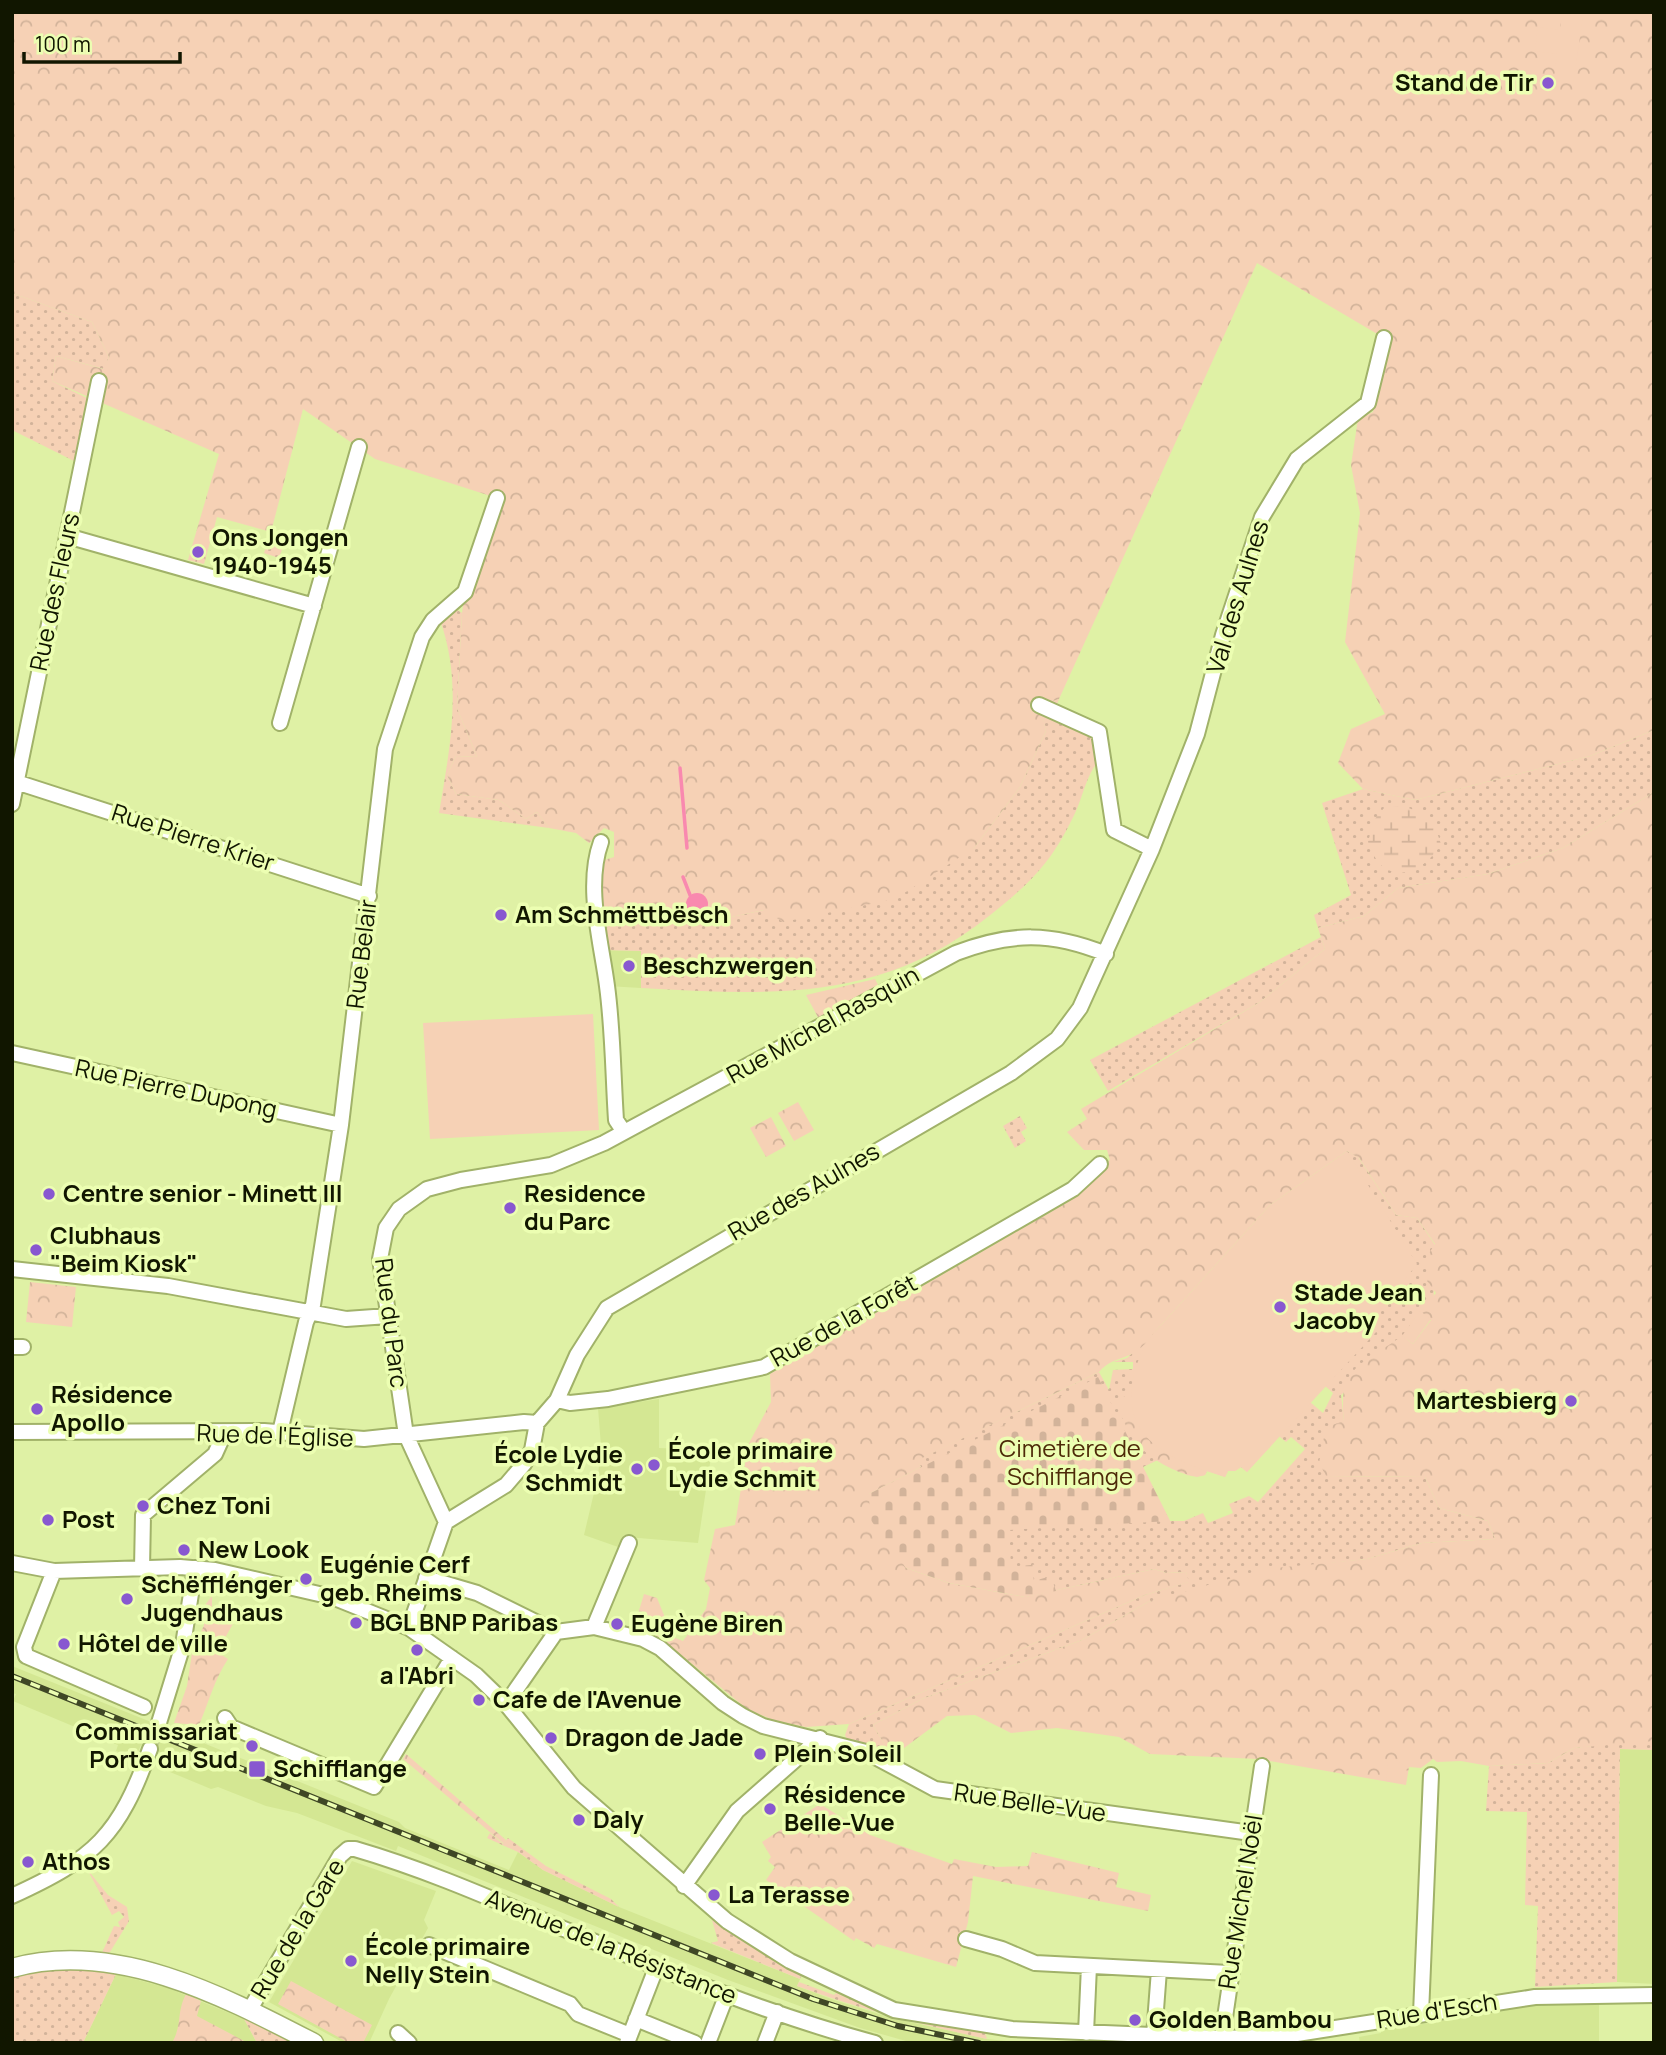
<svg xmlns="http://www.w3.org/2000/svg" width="1666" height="2055" font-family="Manrope,sans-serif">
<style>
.built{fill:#d4e793}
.grass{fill:url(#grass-dots);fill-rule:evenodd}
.forest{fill:url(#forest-crowns)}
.wetland{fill:url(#wetland-marsh)}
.cemetery{fill:url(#cemetery-stones)}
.pitch{fill:#f6d1b5}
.water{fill:#f989af}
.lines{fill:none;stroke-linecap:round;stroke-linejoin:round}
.stream{stroke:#f989af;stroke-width:3.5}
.minor-tunnel{stroke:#c0d08c;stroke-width:14;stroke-dasharray:14 7;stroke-linecap:butt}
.minor-casing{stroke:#a1b269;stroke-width:18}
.major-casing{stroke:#a1b269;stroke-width:21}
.minor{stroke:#fff;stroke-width:14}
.major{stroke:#fff;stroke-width:18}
.rail-casing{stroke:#3f4725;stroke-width:6}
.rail{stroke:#ecfeb2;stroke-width:3.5;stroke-dasharray:10;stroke-linecap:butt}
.poi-dot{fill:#8858d0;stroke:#ecfeb2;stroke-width:2.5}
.labels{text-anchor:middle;stroke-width:7;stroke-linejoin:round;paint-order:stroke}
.poi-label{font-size:24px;font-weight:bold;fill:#111600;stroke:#ecfeb2;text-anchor:start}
.street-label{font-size:24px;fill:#111600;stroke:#ecfeb2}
.park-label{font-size:24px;fill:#4d2a08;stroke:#ecfeb2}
</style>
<defs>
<pattern id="grass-dots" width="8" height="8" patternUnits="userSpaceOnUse" patternTransform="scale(1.75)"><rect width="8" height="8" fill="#f6d1b5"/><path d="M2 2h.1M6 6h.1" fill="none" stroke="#d2b39a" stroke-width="1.8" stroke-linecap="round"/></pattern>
<pattern id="forest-crowns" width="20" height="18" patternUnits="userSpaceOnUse" patternTransform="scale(1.75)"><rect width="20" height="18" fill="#f6d1b5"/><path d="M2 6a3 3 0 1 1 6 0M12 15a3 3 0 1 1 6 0" fill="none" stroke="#d2b39a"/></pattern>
<pattern id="wetland-marsh" width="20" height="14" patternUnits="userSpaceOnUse" patternTransform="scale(1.75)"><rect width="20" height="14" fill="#f6d1b5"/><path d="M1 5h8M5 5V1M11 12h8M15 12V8" fill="none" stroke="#d2b39a"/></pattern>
<pattern id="cemetery-stones" width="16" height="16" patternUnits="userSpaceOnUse" patternTransform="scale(1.75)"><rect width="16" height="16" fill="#f6d1b5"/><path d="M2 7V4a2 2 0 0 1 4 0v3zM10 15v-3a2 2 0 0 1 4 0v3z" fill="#d2b39a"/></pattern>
</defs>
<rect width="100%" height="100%" fill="#dff1a5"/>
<path class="built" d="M 601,950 L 641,951 L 641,988 L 607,986 Z
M 659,1399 L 659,1448 L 712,1450 L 698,1543 L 627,1537 L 621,1548 L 584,1535 L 598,1476 L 601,1446 L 598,1408 Z
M 12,1666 L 399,1822 L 405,1828 L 509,1870 L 518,1852 L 543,1870 L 619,1907 L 800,1979 L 797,1986 L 834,2000 L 892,2018 L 987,2039 L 1025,2043 L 913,2043 L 860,2028 L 728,1980 L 398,1846 L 396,1851 L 297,1813 L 266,1806 L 218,1787 L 211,1789 L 158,1767 L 163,1754 L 160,1752 L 141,1745 L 135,1758 L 116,1751 L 118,1745 L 13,1701 L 16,1694 L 12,1693 Z
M 1620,1749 L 1654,1750 L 1654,1984 L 1617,1982 Z
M 352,1861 L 436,1891 L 424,1920 L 428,1928 L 389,1999 L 369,2043 L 344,2043 L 269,2002 Z
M 116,1974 L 168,1988 L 244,2019 L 257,2043 L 83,2043 Z
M 1599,2000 L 1599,2043 L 1360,2043 L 1359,2037 L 1381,2033 L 1381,2030 L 1449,2020 L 1449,2017 L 1514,2006 Z"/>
<path class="grass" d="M 12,293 L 92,322 L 109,357 L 104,369 L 56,356 L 52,381 L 87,398 L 74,461 L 12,430 Z
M 271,533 L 286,538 L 279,558 L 264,553 Z
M 456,609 L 462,613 L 457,708 L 477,757 L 456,756 L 447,775 L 456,794 L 499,800 L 526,819 L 537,812 L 549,828 L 439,813 C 450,748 463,684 440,620 Z
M 1059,699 L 1055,709 L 1092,726 L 1104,756 C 1088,768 1084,793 1076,811 C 1068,828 1058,847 1046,862 C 1030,883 1010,899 989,916 C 880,1003 772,995 641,988 L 641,951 L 601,950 L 598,921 L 708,922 L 764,910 L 974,848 L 1020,787 L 1046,731 L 1039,705 Z
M 1654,730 L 1654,792 L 1563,848 L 1488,874 L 1398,888 L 1364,916 L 1318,928 L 1314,915 L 1351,895 L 1322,803 L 1363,789 L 1415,800 L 1590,756 Z
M 1321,937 L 1325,949 L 1260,1002 L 1108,1091 L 1090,1060 Z
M 1020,1116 L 1027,1128 L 1021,1132 L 1026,1141 L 1015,1148 L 1003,1126 Z
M 1347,1151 L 1358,1157 L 1396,1215 L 1417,1218 L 1435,1245 C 1433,1270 1436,1294 1431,1319 L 1341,1395 L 1344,1421 L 1327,1476 L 1425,1477 L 1439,1508 L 1488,1521 L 1495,1539 L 1422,1543 L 1367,1559 L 1331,1563 L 1148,1602 L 1082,1640 L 922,1699 L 873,1725 L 892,1757 L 856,1740 L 854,1745 L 848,1742 L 845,1735 L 849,1724 L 1145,1595 L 1188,1582 L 1186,1572 L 1166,1573 L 1154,1569 L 1025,1597 L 869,1494 L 921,1467 L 917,1460 L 1099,1372 L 1109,1390 L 1113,1370 L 1133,1369 L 1133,1362 L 1113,1362 L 1127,1358 ZM 1325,1386 L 1333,1393 L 1323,1413 L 1310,1402 ZM 1279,1436 L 1286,1442 L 1291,1437 L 1305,1449 L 1258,1502 L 1249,1496 L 1229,1504 L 1233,1513 L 1208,1523 L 1203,1513 L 1184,1521 L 1170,1521 L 1143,1467 L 1158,1460 L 1187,1475 L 1197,1477 L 1205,1475 L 1207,1471 L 1225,1477 L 1228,1471 L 1235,1471 L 1241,1467 L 1247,1472 Z
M 1645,1740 L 1654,1741 L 1654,1750 L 1620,1749 L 1617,1982 L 1535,1987 L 1538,1906 L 1525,1905 L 1527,1812 L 1486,1811 L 1489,1766 L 1548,1763 L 1574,1748 Z
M 490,1833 L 503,1844 L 508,1838 L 546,1866 L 611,1899 L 619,1907 L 543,1870 L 518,1852 L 487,1838 Z
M 87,1869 L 108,1895 L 127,1907 L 129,1921 L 110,1952 L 101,1955 L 114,1926 L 120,1927 L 118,1922 L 124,1917 L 119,1911 L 112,1915 Z
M 712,1920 L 811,1978 L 810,1980 L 801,1976 L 800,1979 L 711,1943 L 718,1941 Z
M 62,1968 L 116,1974 L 83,2043 L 12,2043 L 12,1975 Z
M 799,1982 L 834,1995 L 836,1993 L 892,2017 L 1035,2037 L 985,2033 L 987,2039 C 922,2025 859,2009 797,1986 Z
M 244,2019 L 296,2043 L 257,2043 Z"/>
<path class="forest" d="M 12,12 L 1654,12 L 1654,730 L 1590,756 L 1415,800 L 1363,789 L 1338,763 L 1351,729 L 1385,714 L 1345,642 L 1360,513 L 1351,465 L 1358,419 L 1373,412 L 1384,338 L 1257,263 L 1059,699 L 1040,705 L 1046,731 L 1020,787 L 974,848 L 895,899 L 783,922 L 764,910 L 708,922 L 598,921 L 595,863 L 614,857 L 614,832 L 604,828 L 589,843 L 576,833 L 549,828 L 537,812 L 526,819 L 499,800 L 456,794 L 447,775 L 456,756 L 477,757 L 457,708 L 462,613 L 465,592 L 497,498 L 375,459 L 303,409 L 271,532 L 217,517 L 204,564 L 188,560 L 219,454 L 52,381 L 56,356 L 103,369 L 109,357 L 92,322 L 12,293 Z
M 1654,792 L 1654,1741 L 1574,1748 L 1548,1763 L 1489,1766 L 1461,1761 L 1437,1762 L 1433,1759 L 1421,1768 L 1409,1767 L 1406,1785 L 1258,1759 L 1150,1754 L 1119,1737 L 1057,1728 L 1011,1733 L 975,1715 L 947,1716 L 892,1757 L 873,1725 L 922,1699 L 1082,1640 L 1148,1602 L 1264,1569 L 1367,1559 L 1422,1543 L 1495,1539 L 1488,1521 L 1439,1508 L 1425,1477 L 1326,1476 L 1319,1463 L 1326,1427 L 1344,1421 C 1337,1366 1362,1365 1402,1336 L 1413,1344 L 1431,1320 L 1420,1311 L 1436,1293 L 1427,1281 L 1432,1270 L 1422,1264 L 1435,1244 L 1417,1218 L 1396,1215 L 1359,1158 L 1347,1151 L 1270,1205 L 1152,1335 C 1132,1364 1115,1353 1099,1372 L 918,1460 L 921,1467 L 869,1494 L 906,1568 L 949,1583 L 1025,1597 L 1154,1569 L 1166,1573 L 1186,1572 L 1189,1582 L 1145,1595 L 849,1724 L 806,1727 L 773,1720 L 747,1709 L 664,1641 L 633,1630 L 644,1594 L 657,1598 L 673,1637 L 683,1641 L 706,1609 L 710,1588 L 704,1580 L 715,1529 L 735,1525 L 748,1445 L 771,1402 L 770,1374 L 1068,1202 L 1110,1160 L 1107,1150 L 1084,1150 L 1067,1132 L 1087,1119 L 1081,1109 L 1260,1002 L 1325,949 L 1318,928 L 1364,916 L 1398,888 L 1488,874 L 1563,848 Z
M 875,979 L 880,989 L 820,1021 L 806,995 Z
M 798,1102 L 814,1130 L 794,1141 L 778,1113 Z
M 771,1117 L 786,1146 L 766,1157 L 750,1128 Z
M 30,1282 L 76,1287 L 72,1327 L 26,1322 Z
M 1126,1395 L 1132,1395 C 1136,1434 1173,1457 1207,1471 L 1205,1475 C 1187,1480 1155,1462 1141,1448 C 1131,1438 1125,1424 1119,1411 L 1121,1399 Z
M 212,1596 L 212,1610 L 234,1622 L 217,1652 L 228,1659 C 214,1680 209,1702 199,1725 L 174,1723 L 187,1686 L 192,1653 L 204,1625 L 205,1605 Z
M 406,1754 L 506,1840 L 504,1844 L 403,1759 Z
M 820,1804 L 870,1835 L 952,1864 L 954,1859 L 996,1867 L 1028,1866 L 1032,1852 L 1119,1873 L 1116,1887 L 1151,1895 L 1148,1911 L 973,1876 L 968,1922 L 956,1967 L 877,1944 L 874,1948 L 856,1938 L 854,1941 L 766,1880 L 775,1867 L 768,1861 L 771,1857 L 762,1842 Z
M 291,1981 L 372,2025 L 363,2043 L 349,2043 L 278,2004 Z
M 186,1994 L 201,2001 L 197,2016 L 248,2043 L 172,2043 C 183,2023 176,2013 186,1994 Z"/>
<path class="wetland" d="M 1401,806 C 1425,812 1434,820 1441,844 C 1429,865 1400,886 1378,862 C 1374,857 1371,848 1368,842 L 1374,820 L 1384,808 Z"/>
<path class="cemetery" d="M 1098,1377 L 1170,1521 L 1009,1530 L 1011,1567 L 1040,1564 L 1033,1575 L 1034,1581 L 1051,1576 L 1056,1591 L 1025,1597 L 949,1583 L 906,1568 L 870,1519 L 869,1494 Z"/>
<path class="pitch" d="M 1562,14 L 1583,17 L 1573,84 L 1554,81 L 1557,54 L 1535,51 L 1538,27 L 1560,30 Z
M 593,1014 L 599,1130 L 430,1139 L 423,1023 Z
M 1347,1151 L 1417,1264 L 1370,1324 L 1377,1331 L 1247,1472 L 1241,1467 L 1235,1471 L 1228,1471 L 1225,1477 C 1198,1468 1164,1458 1145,1435 C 1120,1406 1133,1362 1152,1335 L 1270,1205 Z
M 1420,1311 L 1431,1319 L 1413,1344 L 1402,1336 Z
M 1389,1755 L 1407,1767 L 1405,1784 L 1386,1781 Z"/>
<path class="water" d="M686 904a11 11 0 1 1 22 0a11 11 0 1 1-22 0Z"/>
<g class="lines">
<path class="stream" d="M 680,768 L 687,848
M 683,877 L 690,895"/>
<path class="minor-tunnel" d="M 150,1749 L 158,1726"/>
<g class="minor-casing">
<path id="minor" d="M 67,536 L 314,606
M 1039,705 L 1099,732 L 1114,830 L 1152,849
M 280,723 L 359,447
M 16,782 L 369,896
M 12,804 L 99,381
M 601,842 C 585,886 601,940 607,986 C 613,1030 613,1075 616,1120 L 624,1132
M 12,1053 L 341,1125
M 12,1269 L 168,1286 L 346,1319 L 388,1316
M 12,1347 L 23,1347
M 557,1400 L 570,1403 L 608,1399 L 764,1367 L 1073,1189 L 1100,1164
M 12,1432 L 264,1431 L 364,1439 L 524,1422 L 537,1423
M 280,1432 L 306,1322 L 313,1305 L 341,1125 L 385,749 L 422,637 L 433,620 L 465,592 L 497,498
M 446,1522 L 406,1435 L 380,1259 L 386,1228 L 399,1209 L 427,1189 L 461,1180 L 551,1165 L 604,1143 L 956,953 C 1011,932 1052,932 1106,954
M 12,1563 L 54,1571 L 180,1567 L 215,1570 L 332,1597 L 409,1628 L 476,1675 L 506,1704 L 574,1788 L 727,1921 L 790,1961 L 894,2010 L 1012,2029 L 1222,2038 L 1284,2036 L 1535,1997 L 1654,1995
M 142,1569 L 143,1515 L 215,1454 L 224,1434
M 54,1571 L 24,1647 L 26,1656 L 144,1707
M 426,1578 L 477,1593 L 556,1632
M 594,1627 L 629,1543
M 409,1628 L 446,1522 L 506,1485 L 524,1464 L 532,1450 L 537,1423 L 557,1400 L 577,1355 L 607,1308 L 1011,1073 L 1057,1039 L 1080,1008 L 1152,849 L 1197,734 L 1223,635 L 1262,517 L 1297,459 L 1368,403 L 1384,338
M 506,1704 L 556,1632 L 594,1627 L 643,1639 L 660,1648 L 723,1703 L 743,1716 L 763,1726 L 866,1752 L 935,1789 L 1251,1833
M 225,1718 L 231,1727 L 374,1787 L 452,1658
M 158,1726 L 183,1645 L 195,1568
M 684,1886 L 737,1811 L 820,1738
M 12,1896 C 95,1858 119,1836 150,1749
M 966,1939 L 1002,1949 L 1035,1963 L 1229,1973
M 429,1945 L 570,2004 L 578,2014 L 630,2035
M 249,2011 L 340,1856 L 348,1849 L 355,1849 C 417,1867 476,1892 535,1917 C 646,1963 758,2012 875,2043
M 1421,2014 L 1431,1775
M 636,2019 L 695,2043
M 398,2033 L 409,2043
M 1086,2033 L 1089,1966
M 1154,2036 L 1159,1970
M 1222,2038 L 1262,1766
M 627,2043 L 653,1976
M 708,2043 L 727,1994
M 765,2043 L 777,2012"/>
</g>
<g class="major-casing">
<path id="major" d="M 12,1968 C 116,1939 225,1997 314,2043"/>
</g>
<use href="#minor" class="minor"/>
<use href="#major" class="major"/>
<g class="rail-casing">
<path id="rail" d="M 12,1676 L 813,1999 L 898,2026 L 979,2043"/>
</g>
<use href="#rail" class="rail"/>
</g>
<g class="poi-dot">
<circle cx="1548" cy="83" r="7"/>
<circle cx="198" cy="552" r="7"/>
<circle cx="501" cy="915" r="7"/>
<circle cx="629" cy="966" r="7"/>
<circle cx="49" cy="1194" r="7"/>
<circle cx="510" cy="1208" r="7"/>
<circle cx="36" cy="1250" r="7"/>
<circle cx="1280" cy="1307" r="7"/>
<circle cx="1571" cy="1401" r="7"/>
<circle cx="37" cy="1409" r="7"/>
<circle cx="654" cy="1465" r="7"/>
<circle cx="637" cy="1469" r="7"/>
<circle cx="143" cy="1506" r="7"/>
<circle cx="48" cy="1520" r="7"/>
<circle cx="184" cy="1550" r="7"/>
<circle cx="306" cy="1579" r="7"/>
<circle cx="127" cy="1599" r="7"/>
<circle cx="356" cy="1623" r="7"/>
<circle cx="617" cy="1624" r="7"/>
<circle cx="64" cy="1644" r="7"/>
<circle cx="417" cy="1650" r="7"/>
<circle cx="479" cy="1700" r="7"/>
<circle cx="551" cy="1738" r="7"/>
<circle cx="252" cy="1746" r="7"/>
<circle cx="760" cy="1754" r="7"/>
<rect x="248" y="1760" width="18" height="18" rx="3.5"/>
<circle cx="770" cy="1809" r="7"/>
<circle cx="579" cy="1820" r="7"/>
<circle cx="28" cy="1862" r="7"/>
<circle cx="714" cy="1895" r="7"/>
<circle cx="351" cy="1961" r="7"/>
<circle cx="1135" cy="2020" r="7"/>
</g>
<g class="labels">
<g class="poi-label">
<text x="1534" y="91" text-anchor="end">Stand de Tir</text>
<text x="212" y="546">Ons Jongen<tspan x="212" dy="28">1940-1945</tspan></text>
<text x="515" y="923">Am Schmëttbësch</text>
<text x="643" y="974">Beschzwergen</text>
<text x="63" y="1202">Centre senior - Minett III</text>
<text x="524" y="1202">Residence<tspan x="524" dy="28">du Parc</tspan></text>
<text x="50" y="1244">Clubhaus<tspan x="50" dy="28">"Beim Kiosk"</tspan></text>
<text x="1294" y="1301">Stade Jean<tspan x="1294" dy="28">Jacoby</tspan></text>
<text x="51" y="1403">Résidence<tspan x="51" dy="28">Apollo</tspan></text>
<text x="1557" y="1409" text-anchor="end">Martesbierg</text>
<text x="668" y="1459">École primaire<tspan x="668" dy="28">Lydie Schmit</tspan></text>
<text x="623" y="1463" text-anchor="end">École Lydie<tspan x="623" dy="28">Schmidt</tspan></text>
<text x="157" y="1514">Chez Toni</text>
<text x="62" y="1528">Post</text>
<text x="198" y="1558">New Look</text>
<text x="320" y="1573">Eugénie Cerf<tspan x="320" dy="28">geb. Rheims</tspan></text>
<text x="141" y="1593">Schëfflénger<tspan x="141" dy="28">Jugendhaus</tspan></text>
<text x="370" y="1631">BGL BNP Paribas</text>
<text x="631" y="1632">Eugène Biren</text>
<text x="78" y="1652">Hôtel de ville</text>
<text x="417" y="1684" text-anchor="middle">a l'Abri</text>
<text x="493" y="1708">Cafe de l'Avenue</text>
<text x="238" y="1740" text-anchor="end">Commissariat<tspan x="238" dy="28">Porte du Sud</tspan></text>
<text x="565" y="1746">Dragon de Jade</text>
<text x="774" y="1762">Plein Soleil</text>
<text x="273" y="1777">Schifflange</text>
<text x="784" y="1803">Résidence<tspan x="784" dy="28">Belle-Vue</tspan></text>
<text x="593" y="1828">Daly</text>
<text x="42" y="1870">Athos</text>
<text x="728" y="1903">La Terasse</text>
<text x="365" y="1955">École primaire<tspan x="365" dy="28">Nelly Stein</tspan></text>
<text x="1149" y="2028">Golden Bambou</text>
</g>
<g class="street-label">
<text transform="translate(55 592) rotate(-78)" y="8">Rue des Fleurs</text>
<text transform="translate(1238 597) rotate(-73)" y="8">Val des Aulnes</text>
<text transform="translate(193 838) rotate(18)" y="8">Rue Pierre Krier</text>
<text transform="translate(362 954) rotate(-83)" y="8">Rue Belair</text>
<text transform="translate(823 1025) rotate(-29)" y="8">Rue Michel Rasquin</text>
<text transform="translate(176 1089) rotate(12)" y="8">Rue Pierre Dupong</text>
<text transform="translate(804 1192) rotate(-30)" y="8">Rue des Aulnes</text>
<text transform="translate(844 1321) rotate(-29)" y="8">Rue de la Forêt</text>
<text transform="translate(391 1323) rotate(83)" y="8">Rue du Parc</text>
<text transform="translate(275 1436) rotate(2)" y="8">Rue de l'Église</text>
<text transform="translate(1030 1803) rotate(8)" y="8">Rue Belle-Vue</text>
<text transform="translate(1241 1902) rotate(-81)" y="8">Rue Michel Noël</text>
<text transform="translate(298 1929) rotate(-59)" y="8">Rue de la Gare</text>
<text transform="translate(611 1947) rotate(22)" y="8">Avenue de la Résistance</text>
<text transform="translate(1437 2011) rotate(-9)" y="8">Rue d'Esch</text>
</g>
<g class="park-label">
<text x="1070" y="1457">Cimetière de<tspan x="1070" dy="28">Schifflange</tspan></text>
</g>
</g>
<rect width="1666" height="2055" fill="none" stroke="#111600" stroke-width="28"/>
<path d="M24 52v10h156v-10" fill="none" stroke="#111600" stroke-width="3.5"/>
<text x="35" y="52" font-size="21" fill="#111600" stroke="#ecfeb2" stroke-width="5" paint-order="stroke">100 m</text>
</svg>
